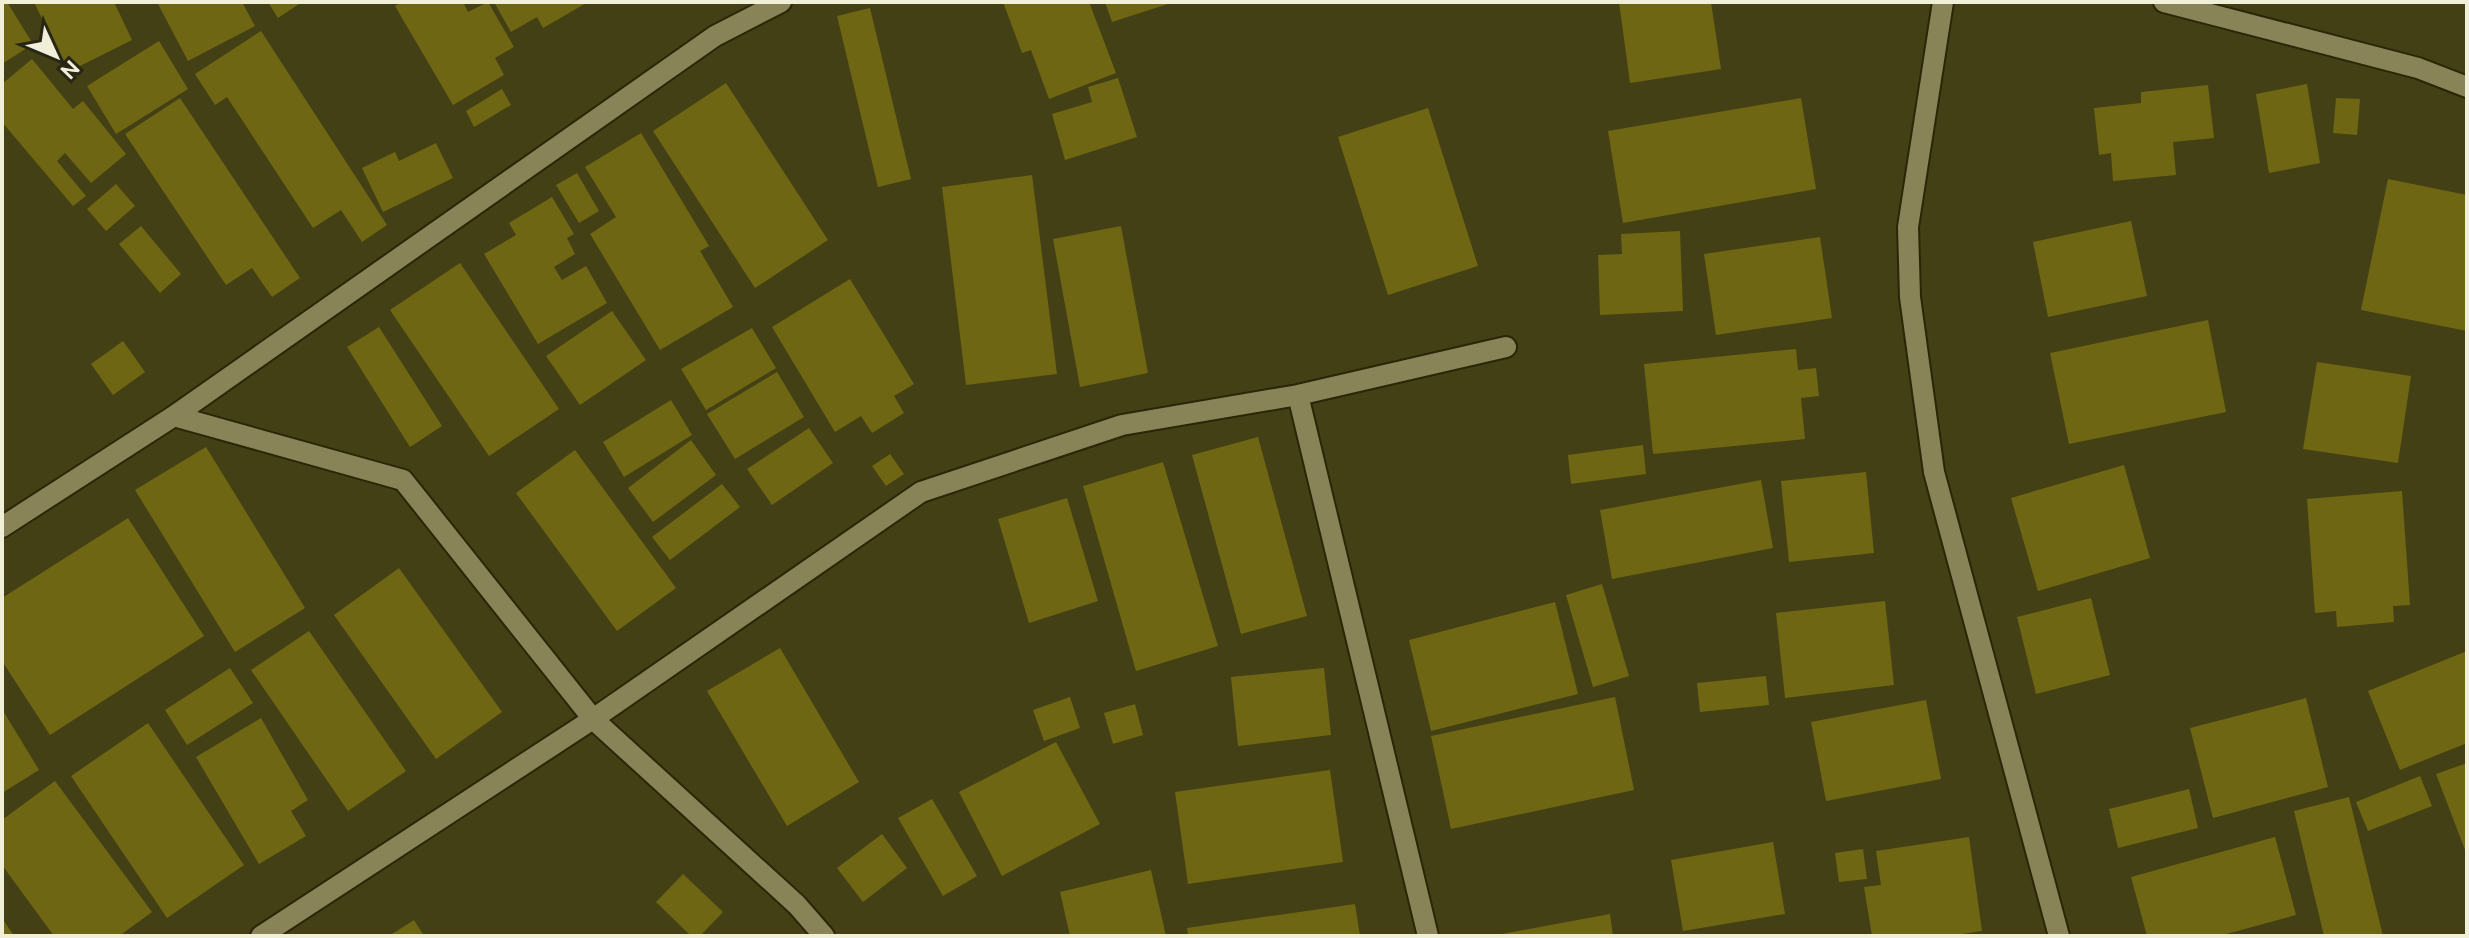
<svg xmlns="http://www.w3.org/2000/svg" width="2469" height="938" font-family="Ubuntu,sans-serif">
<style>
.building{fill:#6e6612}
.lines{fill:none;stroke-linecap:round;stroke-linejoin:round}
.street-casing{stroke:#2a2606;stroke-width:24}
.street{stroke:#888458;stroke-width:20}
</style>
<rect width="100%" height="100%" fill="#444015"/>
<path class="building" d="M 2,2 L 7,2 L 33,44 L 2,64 Z
M 34,2 L 114,2 L 132,40 L 68,72 Z
M 157,2 L 242,2 L 255,26 L 188,61 Z
M 268,2 L 302,2 L 278,18 Z
M 402,2 L 463,2 L 468,12 L 488,2 L 514,47 L 495,58 L 504,75 L 453,105 L 395,6 Z
M 494,2 L 588,2 L 543,28 L 537,17 L 511,32 Z
M 1003,2 L 1089,2 L 1116,73 L 1049,99 L 1031,50 L 1022,53 Z
M 1105,2 L 1171,2 L 1171,3 L 1112,22 Z
M 1619,2 L 1711,2 L 1721,69 L 1630,83 Z
M 870,8 L 911,179 L 878,187 L 837,16 Z
M 261,31 L 387,225 L 362,242 L 341,210 L 313,228 L 227,97 L 215,105 L 195,74 Z
M 159,41 L 188,89 L 116,134 L 87,86 Z
M 32,59 L 73,109 L 83,101 L 126,154 L 91,183 L 65,153 L 57,161 L 86,196 L 73,206 L 2,122 L 2,84 Z
M 1118,78 L 1137,137 L 1065,160 L 1052,114 L 1092,102 L 1088,87 Z
M 726,83 L 828,240 L 755,288 L 653,131 Z
M 2307,84 L 2320,163 L 2269,173 L 2256,94 Z
M 2208,85 L 2214,138 L 2173,142 L 2176,175 L 2113,181 L 2111,153 L 2099,155 L 2094,108 L 2141,103 L 2141,92 Z
M 502,89 L 511,105 L 474,127 L 466,111 Z
M 180,98 L 300,278 L 272,297 L 252,268 L 226,285 L 125,134 Z
M 1801,98 L 1816,189 L 1623,223 L 1608,131 Z
M 2336,98 L 2360,99 L 2357,135 L 2333,133 Z
M 1428,108 L 1478,266 L 1388,295 L 1338,137 Z
M 641,133 L 709,246 L 700,251 L 733,307 L 660,350 L 590,234 L 616,217 L 585,167 Z
M 436,143 L 453,178 L 383,212 L 362,168 L 395,152 L 399,161 Z
M 577,173 L 599,211 L 579,223 L 556,185 Z
M 1032,175 L 1057,374 L 966,385 L 942,187 Z
M 2388,179 L 2467,195 L 2467,331 L 2361,310 Z
M 116,184 L 135,206 L 106,231 L 87,209 Z
M 552,197 L 574,234 L 567,238 L 575,254 L 554,267 L 562,280 L 586,266 L 607,303 L 538,344 L 484,254 L 516,235 L 509,223 Z
M 2131,221 L 2147,296 L 2048,317 L 2033,242 Z
M 141,226 L 181,274 L 160,293 L 119,244 Z
M 1121,226 L 1148,373 L 1080,387 L 1053,239 Z
M 1680,231 L 1683,311 L 1600,315 L 1598,255 L 1622,254 L 1621,234 Z
M 1820,237 L 1832,318 L 1716,335 L 1704,254 Z
M 460,263 L 559,409 L 489,456 L 390,310 Z
M 850,279 L 914,384 L 894,396 L 904,413 L 872,433 L 861,416 L 835,432 L 772,327 Z
M 612,311 L 646,360 L 580,405 L 546,356 Z
M 2208,320 L 2226,412 L 2069,444 L 2050,353 Z
M 379,327 L 442,426 L 410,447 L 347,347 Z
M 752,328 L 776,368 L 706,410 L 681,369 Z
M 123,341 L 145,372 L 113,395 L 91,364 Z
M 1796,349 L 1798,370 L 1816,368 L 1819,396 L 1801,398 L 1805,439 L 1653,454 L 1644,364 Z
M 2317,362 L 2411,376 L 2398,463 L 2303,449 Z
M 777,372 L 804,417 L 735,459 L 707,414 Z
M 671,400 L 692,435 L 624,477 L 603,442 Z
M 809,428 L 833,463 L 772,505 L 747,469 Z
M 1258,437 L 1307,616 L 1241,634 L 1192,455 Z
M 691,440 L 716,475 L 653,522 L 628,488 Z
M 1643,445 L 1646,474 L 1571,484 L 1568,455 Z
M 206,447 L 305,608 L 235,652 L 135,490 Z
M 575,450 L 676,588 L 617,631 L 516,493 Z
M 890,454 L 904,474 L 886,486 L 872,466 Z
M 1163,462 L 1218,646 L 1136,671 L 1083,486 Z
M 2124,465 L 2150,558 L 2038,591 L 2011,498 Z
M 1866,472 L 1874,553 L 1789,562 L 1781,481 Z
M 1761,480 L 1773,548 L 1612,579 L 1600,510 Z
M 722,484 L 740,507 L 670,560 L 652,537 Z
M 2402,491 L 2410,605 L 2393,606 L 2394,622 L 2337,627 L 2336,611 L 2315,613 L 2307,499 Z
M 1067,498 L 1098,601 L 1029,623 L 998,519 Z
M 128,518 L 204,636 L 50,735 L 2,661 L 2,598 Z
M 399,568 L 502,712 L 436,759 L 334,615 Z
M 1602,584 L 1629,676 L 1593,687 L 1566,595 Z
M 2091,598 L 2110,675 L 2036,694 L 2017,617 Z
M 1885,601 L 1894,685 L 1785,698 L 1776,613 Z
M 1555,602 L 1578,694 L 1431,731 L 1409,640 Z
M 309,631 L 406,771 L 348,811 L 251,670 Z
M 780,648 L 859,782 L 787,826 L 707,691 Z
M 2467,651 L 2467,743 L 2400,770 L 2368,691 Z
M 230,668 L 253,703 L 187,745 L 165,710 Z
M 1324,668 L 1331,735 L 1238,746 L 1231,677 Z
M 1766,676 L 1769,705 L 1700,712 L 1697,683 Z
M 1070,697 L 1080,728 L 1044,741 L 1033,710 Z
M 1615,697 L 1634,790 L 1451,829 L 1431,736 Z
M 2306,698 L 2328,787 L 2213,818 L 2190,728 Z
M 1926,700 L 1941,779 L 1826,801 L 1811,722 Z
M 1135,704 L 1143,735 L 1113,744 L 1104,713 Z
M 2,709 L 39,770 L 2,793 Z
M 261,718 L 308,800 L 291,811 L 306,836 L 259,864 L 196,757 Z
M 148,723 L 244,865 L 167,918 L 71,776 Z
M 1056,742 L 1100,824 L 1002,876 L 959,792 Z
M 2467,763 L 2467,855 L 2436,774 Z
M 1330,770 L 1343,862 L 1188,884 L 1175,792 Z
M 2420,776 L 2432,806 L 2368,831 L 2356,802 Z
M 55,781 L 152,912 L 119,936 L 54,936 L 2,865 L 2,820 Z
M 2189,789 L 2198,828 L 2118,848 L 2109,809 Z
M 2349,797 L 2383,936 L 2324,936 L 2294,811 Z
M 932,799 L 977,876 L 943,896 L 898,818 Z
M 882,834 L 907,868 L 863,902 L 837,868 Z
M 1969,837 L 1982,931 L 1949,936 L 1872,936 L 1864,887 L 1881,885 L 1876,851 Z
M 2275,837 L 2296,915 L 2219,936 L 2147,936 L 2131,877 Z
M 1773,842 L 1785,914 L 1683,931 L 1671,860 Z
M 1863,849 L 1867,879 L 1839,882 L 1835,853 Z
M 1151,870 L 1166,936 L 1070,936 L 1060,892 Z
M 683,874 L 723,912 L 700,936 L 691,936 L 656,902 Z
M 1355,904 L 1360,936 L 1188,936 L 1187,928 Z
M 1610,914 L 1613,936 L 1502,936 L 1502,934 Z
M 2,918 L 14,936 L 2,936 Z
M 414,920 L 424,936 L 389,936 Z"/>
<g class="lines">
<g class="street-casing">
<path id="street" d="M 1943,2 L 1908,227 L 1910,297 L 1934,472 L 2059,936
M 2164,2 L 2418,68 L 2467,87
M 1298,395 L 1428,936
M 174,416 L 403,480 L 593,719 L 797,905 L 824,936
M 2,527 L 174,416 L 715,36 L 781,2
M 261,936 L 593,719 L 921,492 L 1122,425 L 1298,395 L 1506,347"/>
</g>
<use href="#street" class="street"/>
</g>
<rect width="2469" height="938" fill="none" stroke="#f1efd8" stroke-width="8"/>
<g transform="translate(56 56) rotate(134)" stroke="#282614" stroke-width="6" paint-order="stroke">
<path d="M0-6L14 30L0 20L-14 30Z" fill="#f1efd8"/>
<text y="-12" font-size="22" font-weight="bold" text-anchor="middle" fill="#f1efd8">N</text>
</g>
</svg>
